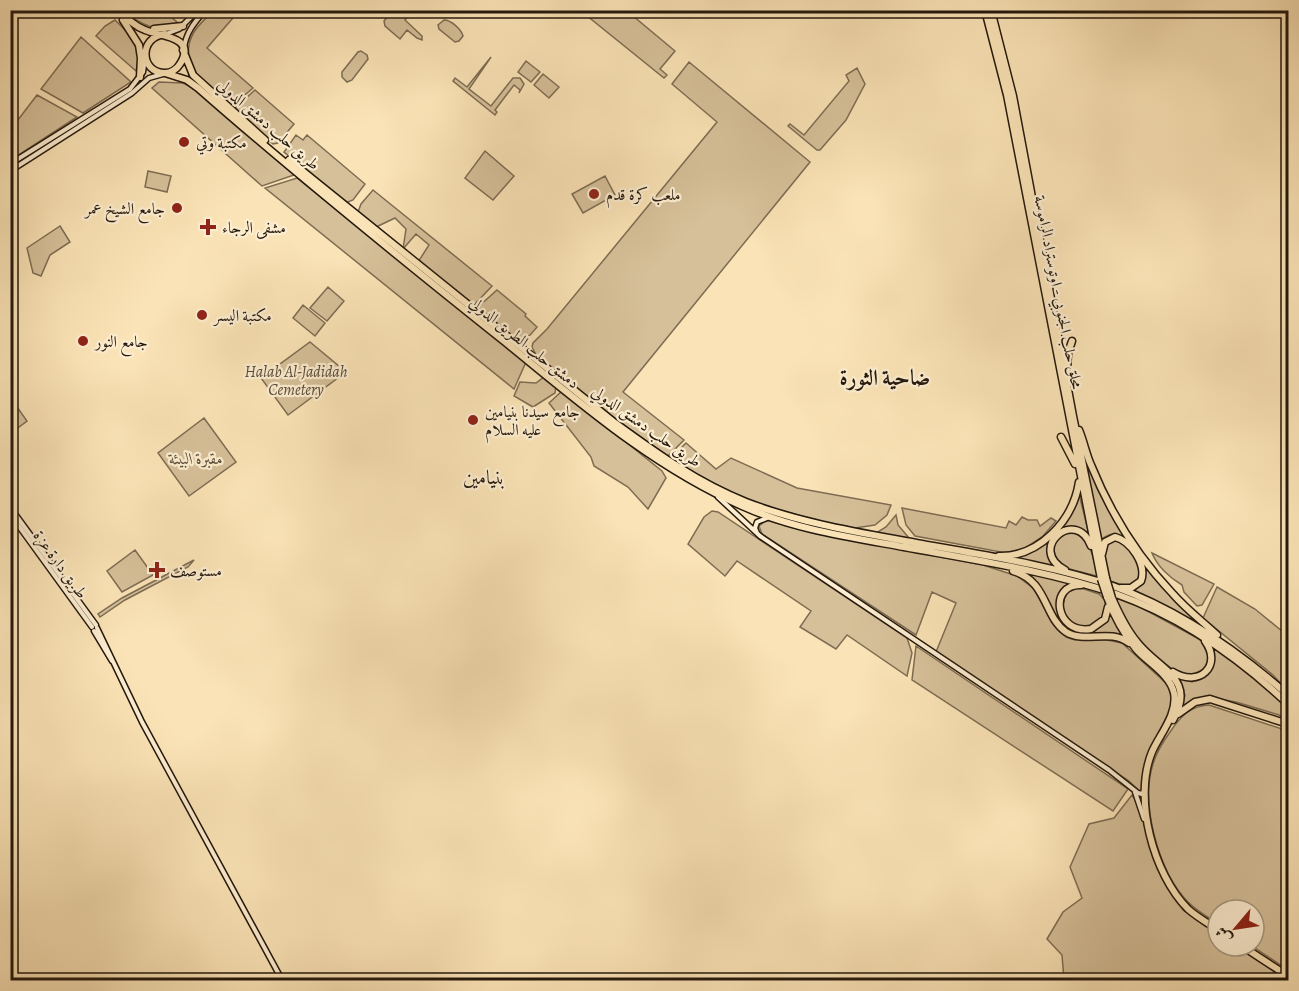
<svg xmlns="http://www.w3.org/2000/svg" width="1299" height="991" font-family="Alegreya,Amiri,serif">
<style>
.green{fill:#d6c099;stroke:#7d6c53;stroke-width:1.5}
.lines{fill:none;stroke-linecap:round;stroke-linejoin:round}
.secondary-casing{stroke:#24180d;stroke-width:7}
.highway-casing{stroke:#24180d;stroke-width:9}
.secondary{stroke:#fcedd0;stroke-width:4}
.highway{stroke:#fae3b6;stroke-width:6}
.highway-bridge-casing{stroke:#24180d;stroke-width:9;stroke-linecap:butt}
.highway-bridge{stroke:#fae3b6;stroke-width:6}
.poi-dot{fill:#8f2418;stroke:#fcedd0;stroke-width:2}
.labels{text-anchor:middle;stroke-width:4.5;stroke-linejoin:round;paint-order:stroke}
.street-label{font-size:16px;fill:#24180d;stroke:#fcedd0}
.poi-label{font-size:16px;fill:#24180d;stroke:#fcedd0;text-anchor:start}
.park-label{font-size:16px;font-style:italic;fill:#594a37;stroke:#fcedd0}
.quarter-label{font-size:20px;fill:#24180d;stroke:#fcedd0}
.district-label{font-size:22px;font-weight:bold;fill:#24180d;stroke:#fcedd0}
</style>
<rect width="100%" height="100%" fill="#fae3b6"/>
<filter id="stains"><feTurbulence type="fractalNoise" baseFrequency=".00333" numOctaves="4"/><feColorMatrix values="0 0 0 0 .2 0 0 0 0 .09 0 0 0 0 .02 0 0 0 .5 -.17"/></filter>
<radialGradient id="worn" r=".72"><stop offset=".6" stop-color="#630" stop-opacity="0"/><stop offset="1" stop-color="#630" stop-opacity=".3"/></radialGradient>
<path class="green" d="M 125,11 L 164,11 L 177,22 C 160,36 138,23 125,11 Z
M 213,11 L 239,11 L 207,48 L 253,88 L 233,105 L 229,105 C 208,86 175,64 194,32 C 199,24 207,17 213,11 Z
M 392,11 L 412,11 L 405,20 L 422,36 L 422,40 L 417,38 L 407,30 L 400,39 L 385,26 L 384,21 Z
M 581,11 L 627,11 L 675,51 L 660,69 L 667,75 L 664,78 Z
M 115,20 C 130,34 143,48 136,71 L 96,36 L 105,26 Z
M 444,20 C 451,20 461,29 463,36 L 459,41 L 455,42 L 439,29 L 438,25 Z
M 81,37 L 131,82 L 83,113 L 41,89 Z
M 361,51 L 367,55 L 368,59 L 352,80 L 347,82 L 342,77 L 342,72 L 358,52 Z
M 491,57 L 469,89 L 491,106 L 513,78 L 520,78 L 524,84 L 519,93 L 520,90 L 514,85 L 495,110 L 497,112 L 495,115 L 453,81 L 455,78 L 467,87 Z
M 526,61 L 540,72 L 531,82 L 518,72 Z
M 689,62 L 810,162 L 623,392 L 684,440 L 668,456 L 617,420 L 536,355 L 532,347 L 533,343 L 547,329 L 717,122 L 672,84 Z
M 857,68 L 865,84 L 846,120 L 820,150 L 817,150 L 788,126 L 790,124 L 804,135 L 849,81 L 846,75 Z
M 543,74 L 559,87 L 549,98 L 534,85 Z
M 159,82 L 183,83 L 195,89 L 294,175 L 262,186 L 152,88 Z
M 255,90 L 294,124 L 278,143 L 273,144 L 236,113 L 234,109 Z
M 37,95 L 77,117 L 11,160 L 11,129 Z
M 296,135 L 303,140 L 307,135 L 365,184 L 353,200 L 348,202 L 342,200 L 284,152 Z
M 485,151 L 514,176 L 493,200 L 465,178 Z
M 148,171 L 171,176 L 167,192 L 145,187 Z
M 605,176 L 615,195 L 583,213 L 572,194 Z
M 297,178 L 526,362 L 514,389 L 265,188 Z
M 373,190 L 492,286 L 475,304 L 471,304 L 418,262 L 429,245 L 416,234 L 403,249 L 406,229 L 395,218 L 376,227 L 358,212 L 361,204 Z
M 60,226 L 70,242 L 50,255 L 41,276 L 33,273 L 27,248 Z
M 328,287 L 344,301 L 327,321 L 310,308 Z
M 497,290 L 526,314 L 525,316 L 537,327 C 531,334 527,341 517,340 L 477,308 Z
M 303,305 L 325,323 L 315,336 L 293,318 Z
M 310,342 L 346,372 L 288,415 L 261,378 Z
M 544,377 L 556,386 L 555,393 L 533,407 L 514,396 L 520,382 L 536,383 Z
M 562,391 L 662,471 L 666,478 L 648,509 L 628,487 L 594,466 L 591,457 L 549,403 Z
M 17,407 L 27,421 L 11,433 L 11,412 Z
M 204,418 L 236,462 L 189,496 L 158,453 Z
M 686,443 L 716,469 L 731,458 L 797,488 L 891,505 L 887,515 L 875,525 L 855,528 L 820,521 L 786,512 L 746,499 L 697,475 L 671,458 Z
M 1083,447 L 1120,529 L 1151,574 L 1198,623 L 1130,590 L 1135,588 L 1144,569 C 1135,554 1122,521 1101,540 Z
M 1079,494 L 1090,538 L 1083,531 L 1058,532 L 1051,559 L 1056,567 L 1008,558 C 1048,553 1057,525 1079,494 Z
M 902,508 L 1006,528 L 1009,521 L 1016,525 L 1022,517 L 1028,520 L 1037,520 L 1040,526 L 1051,518 L 1056,521 L 1043,536 L 1025,548 L 1006,553 L 915,536 L 906,525 Z
M 712,511 L 718,512 L 907,638 L 912,653 L 907,676 L 847,635 L 836,649 L 800,627 L 811,611 L 737,561 L 725,576 L 688,544 L 704,517 Z
M 896,515 L 898,525 L 909,538 L 876,533 L 886,527 Z
M 766,520 L 818,534 L 983,565 L 1017,576 L 1033,588 L 1053,623 L 1066,637 L 1075,640 L 1102,639 L 1122,643 L 1168,685 L 1172,695 L 1171,709 L 1148,756 L 1142,800 L 1136,788 L 1129,781 L 936,652 L 956,603 L 932,592 L 916,635 L 762,534 L 759,526 Z
M 1071,531 C 1093,540 1092,556 1098,577 C 1082,570 1054,572 1054,549 C 1053,536 1060,535 1071,531 Z
M 1118,539 C 1133,552 1147,565 1135,585 L 1126,586 L 1109,581 L 1104,550 L 1108,540 Z
M 135,550 L 153,575 L 122,592 L 107,571 Z
M 1152,553 L 1214,584 L 1202,605 L 1197,606 L 1184,592 L 1182,585 C 1170,578 1157,566 1152,553 Z
M 194,560 L 188,567 L 125,600 L 100,617 L 98,614 L 122,598 Z
M 1022,572 L 1071,582 C 1034,608 1085,661 1110,613 L 1124,637 L 1076,635 L 1062,627 L 1038,583 Z
M 1078,587 L 1099,594 L 1105,600 C 1106,621 1096,627 1076,627 L 1064,615 C 1062,599 1061,593 1078,587 Z
M 1217,587 L 1255,609 L 1288,636 L 1288,691 L 1273,675 L 1203,618 Z
M 1115,597 L 1140,607 L 1199,639 C 1214,652 1212,678 1187,676 C 1182,676 1176,671 1171,668 C 1144,651 1125,626 1115,597 Z
M 916,646 L 1128,789 L 1113,811 L 912,680 Z
M 1213,647 C 1239,667 1266,685 1288,710 L 1288,720 L 1279,715 L 1236,702 L 1208,697 L 1199,698 L 1182,706 L 1185,695 L 1177,677 L 1192,682 L 1201,678 L 1213,658 Z
M 1209,705 L 1288,731 L 1288,970 L 1252,946 L 1254,946 L 1254,910 L 1218,910 L 1218,924 C 1208,917 1197,911 1188,902 C 1159,872 1140,805 1153,764 C 1156,753 1163,742 1170,732 C 1180,717 1190,706 1209,705 Z
M 1132,795 L 1138,804 L 1163,876 L 1183,910 L 1218,933 L 1218,946 L 1237,946 L 1275,971 L 1268,980 L 1064,980 L 1062,955 L 1047,939 L 1063,912 L 1082,898 L 1070,867 L 1089,824 L 1114,818 Z"/>
<g class="lines">
<g class="secondary-casing">
<path id="secondary" d="M 166,34 L 179,29 L 198,10
M 184,48 C 186,32 195,22 205,10
M 10,164 L 130,89 L 143,72 L 145,58
M 10,171 L 132,93 L 149,78 L 163,74
M 718,497 L 760,536 L 1109,770 L 1138,793 L 1142,794 L 1145,790
M 10,507 L 96,625
M 10,514 L 92,627
M 757,533 L 755,528 L 757,522 L 767,518
M 97,628 L 142,722 L 282,980
M 94,631 L 112,661
M 1135,792 L 1144,819"/>
</g>
<g class="highway-casing">
<path id="highway" d="M 119,10 C 127,18 134,26 145,30 C 158,36 198,36 180,64 C 177,69 171,73 165,73 C 140,73 138,37 165,34
M 985,10 L 1007,95 L 1101,579
M 991,10 L 1013,96 L 1073,416 L 1106,578
M 123,20 L 139,45 L 141,58 L 140,77
M 154,29 L 183,26
M 183,50 L 193,75 L 265,140
M 165,73 L 187,80 L 198,88 C 298,176 401,259 505,342 C 580,403 653,467 742,506 C 793,529 849,537 904,547 C 975,560 1048,571 1116,594 C 1181,617 1239,658 1288,704
M 289,160 L 615,423 C 656,453 698,483 746,502 C 803,524 863,533 922,544 C 983,555 1055,566 1113,586 C 1179,610 1236,649 1288,695
M 1067,369 L 1068,353 L 1072,341
M 1079,430 C 1084,442 1086,454 1091,465 C 1110,512 1138,557 1173,594 C 1186,609 1202,621 1217,635
M 1061,437 L 1075,464
M 1102,554 L 1105,542 L 1115,537 C 1131,541 1147,565 1141,581 L 1131,588 L 1121,588
M 999,556 C 1039,557 1073,521 1079,482
M 1065,570 C 1026,549 1076,506 1091,546
M 1013,571 C 1048,581 1043,616 1066,632 C 1085,644 1110,628 1129,643
M 1081,585 C 1048,584 1055,635 1091,629 L 1105,619 L 1108,607
M 1107,597 C 1114,616 1123,633 1136,649 C 1148,663 1170,674 1174,693 C 1178,714 1160,734 1152,752 C 1133,798 1153,874 1188,909 C 1197,917 1208,923 1218,930
M 1112,598 C 1119,614 1126,629 1137,642 C 1159,670 1197,678 1173,720
M 1173,672 C 1199,688 1223,666 1205,641
M 1178,714 L 1195,702 L 1210,699 L 1288,724
M 1242,946 L 1288,976"/>
</g>
<use href="#secondary" class="secondary"/>
<use href="#highway" class="highway"/>
<g class="highway-bridge-casing">
<path id="highway-bridge" d="M 1106,578 L 1112,598
M 1101,579 L 1107,597"/>
</g>
<use href="#highway-bridge" class="highway-bridge"/>
</g>
<g class="poi-dot">
<circle cx="184" cy="142" r="6"/>
<circle cx="594" cy="194" r="6"/>
<circle cx="177" cy="208" r="6"/>
<path d="M205 218h6v6h6v6h-6v6h-6v-6h-6v-6h6z"/>
<circle cx="202" cy="315" r="6"/>
<circle cx="83" cy="341" r="6"/>
<circle cx="473" cy="420" r="6"/>
<path d="M154 561h6v6h6v6h-6v6h-6v-6h-6v-6h6z"/>
</g>
<g class="labels">
<g class="street-label">
<text transform="translate(269 124) rotate(41)" y="6">طريق حلب دمشق الدولي</text>
<text transform="translate(1059 292) rotate(79)" y="6">محلق حلب الجنوبي - اوتوستراد الراموسة</text>
<text transform="translate(525 342) rotate(39)" y="6">دمشق حلب الطريق الدولي</text>
<text transform="translate(647 426) rotate(35)" y="6">طريق حلب دمشق الدولي</text>
<text transform="translate(61 564) rotate(54)" y="6">طريق دارة عزة</text>
</g>
<g class="poi-label">
<text x="196" y="148">مكتبة وتي</text>
<text x="606" y="200">ملعب كرة قدم</text>
<text x="165" y="214" text-anchor="end">جامع الشيخ عمر</text>
<text x="222" y="233">مشفى الرجاء</text>
<text x="214" y="321">مكتبة اليسر</text>
<text x="95" y="347">جامع النور</text>
<text x="485" y="417">جامع سيدنا بنيامين<tspan x="485" dy="18">عليه السلام</tspan></text>
<text x="170" y="576">مستوصف</text>
</g>
<g class="park-label">
<text x="296" y="377">Halab Al-Jadidah<tspan x="296" dy="18">Cemetery</tspan></text>
<text x="196" y="464">مقبرة البيئة</text>
</g>
<g class="quarter-label">
<text x="484" y="484">بنيامين</text>
</g>
<g class="district-label">
<text x="885" y="385">ضاحية الثورة</text>
</g>
</g>
<rect width="1299" height="991" fill="none" stroke="#fae3b6" stroke-width="36"/>
<rect x="12" y="12" width="1275" height="967" fill="none" stroke="#24180d" stroke-width="3"/>
<rect x="18" y="18" width="1263" height="955" fill="none" stroke="#24180d" stroke-width="1.5"/>
<g transform="translate(1236 928) rotate(241)"><circle r="28" fill="#fcedd0" stroke="#a69882" stroke-width="1.5"/>
<path d="M0-4.5L10 22L0 15L-10 22Z" fill="#8f2418"/>
<text y="-9" font-size="16" font-weight="bold" text-anchor="middle" fill="#24180d">ش</text>
</g>
<rect width="100%" height="100%" filter="url(#stains)"/>
<rect width="100%" height="100%" fill="url(#worn)"/>
</svg>
